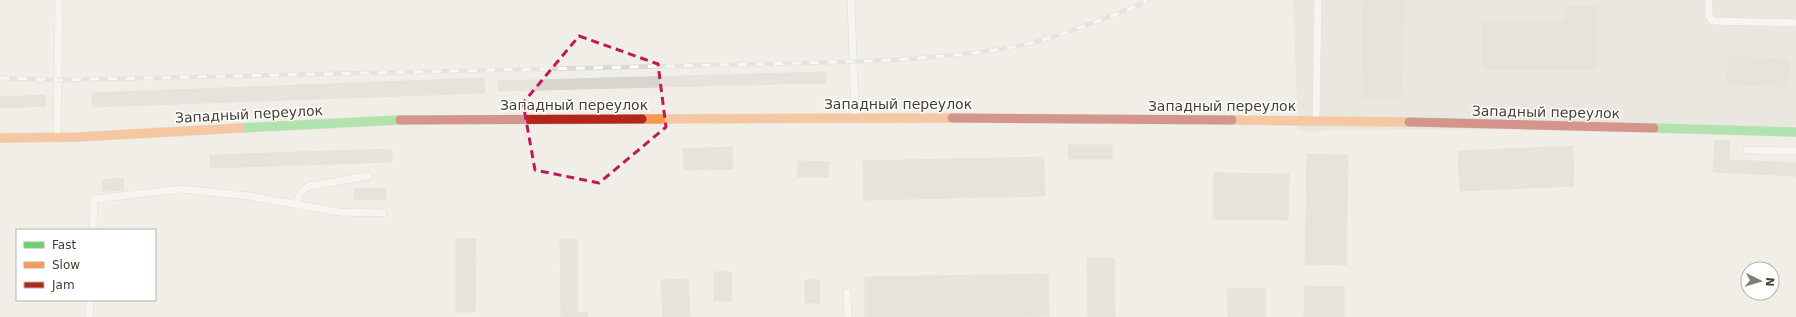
<svg xmlns="http://www.w3.org/2000/svg" width="1796" height="317" font-family="'DejaVu Sans',sans-serif">
<style>
.industrial{fill:#e0ddd5}
.building{fill:#d8d5ce;stroke:#d8d5cd}
.lines{fill:none;stroke-linecap:round;stroke-linejoin:round}
.lane-casing{stroke:#ceccc5;stroke-width:8}
.fast-casing{stroke:#d0ccbd;stroke-width:10}
.slow-casing{stroke:#d0ccbd;stroke-width:10}
.jam-casing{stroke:#d0ccbd;stroke-width:10}
.lane{stroke:#fdfcfb;stroke-width:7}
.fast{stroke:#63d668;stroke-width:9}
.slow{stroke:#ff974d;stroke-width:9}
.jam{stroke:#b3261e;stroke-width:9}
.rail-casing{stroke:#d8d8d7;stroke-width:4.5}
.rail{stroke:#fff;stroke-width:3;stroke-dasharray:9;stroke-linecap:butt}
.marked{fill:none;stroke:#c2185b;stroke-width:3;stroke-dasharray:8 5;stroke-linejoin:round}
.labels{text-anchor:middle;stroke-width:3;stroke-linejoin:round;paint-order:stroke}
.street-label{font-size:14px;fill:#464033;stroke:#fff}
</style>
<rect width="100%" height="100%" fill="#f0eee7"/>
<path class="industrial" d="M 1293,0 L 1796,0 L 1796,126 L 1298,131 Z"/>
<path class="building" d="M 1364,0 L 1404,0 L 1402,99 L 1362,99 Z
M 1566,6 L 1596,6 L 1596,69 L 1483,69 L 1483,21 L 1566,21 Z
M 1728,56 L 1789,60 L 1787,87 L 1727,84 Z
M 826,72 L 826,83 L 498,91 L 498,81 Z
M 484,78 L 485,93 L 92,107 L 92,93 Z
M 45,95 L 45,106 L 0,108 L 0,97 Z
M 1715,140 L 1730,141 L 1729,160 L 1796,163 L 1796,176 L 1713,172 Z
M 1068,145 L 1112,145 L 1112,159 L 1069,159 Z
M 1573,146 L 1574,186 L 1460,191 L 1458,151 Z
M 732,147 L 733,169 L 684,170 L 683,149 Z
M 392,149 L 392,162 L 210,168 L 210,155 Z
M 1307,154 L 1348,155 L 1346,265 L 1305,264 Z
M 1044,157 L 1045,196 L 864,200 L 863,161 Z
M 798,161 L 829,162 L 828,177 L 798,177 Z
M 1214,173 L 1289,174 L 1288,220 L 1213,219 Z
M 123,178 L 124,190 L 103,191 L 102,180 Z
M 386,188 L 386,199 L 354,200 L 354,189 Z
M 456,239 L 476,239 L 475,312 L 456,312 Z
M 560,240 L 577,240 L 577,313 L 588,313 L 588,317 L 561,317 Z
M 1087,258 L 1114,258 L 1115,317 L 1088,317 Z
M 714,272 L 731,272 L 732,301 L 714,301 Z
M 1048,274 L 1049,316 L 865,317 L 865,277 Z
M 688,279 L 690,317 L 663,317 L 661,280 Z
M 805,280 L 820,280 L 820,303 L 805,303 Z
M 1305,286 L 1344,287 L 1344,317 L 1304,317 Z
M 1265,288 L 1265,317 L 1228,317 L 1227,289 Z"/>
<g class="lines">
<g class="lane-casing">
<path id="lane" d="M 851,0 L 855,118
M 1709,0 L 1709,16 L 1712,21 L 1796,23
M 1316,118 L 1318,0
M 57,135 L 59,0
M 1747,150 L 1796,151
M 297,205 L 300,193 L 309,186 L 368,176
M 93,230 L 94,199 L 181,189 L 249,196 L 339,212 L 383,213
M 847,292 L 848,317
M 89,317 L 90,300"/>
</g>
<g class="fast-casing">
<path id="fast" d="M 240,128 L 400,120
M 1654,128 L 1796,132"/>
</g>
<g class="slow-casing">
<path id="slow" d="M 642,119 L 952,118
M 1232,120 L 1409,122
M 0,138 L 78,137 L 240,128"/>
</g>
<g class="jam-casing">
<path id="jam" d="M 952,118 L 1232,120
M 400,120 L 642,119
M 1409,122 L 1654,128"/>
</g>
<use href="#lane" class="lane"/>
<use href="#fast" class="fast"/>
<use href="#slow" class="slow"/>
<use href="#jam" class="jam"/>
<g class="rail-casing">
<path id="rail" d="M 0,78 L 58,80 L 805,63 C 878,61 951,59 1023,45 C 1046,40 1068,32 1089,24 C 1109,17 1130,10 1148,0"/>
</g>
<use href="#rail" class="rail"/>
</g>
<path d="M0 0H1796V317H0ZM 579,36 L 658,64 L 666,127 L 599,183 L 535,170 L 523,103 Z" fill="#f0eee7" fill-opacity=".55" fill-rule="evenodd"/>
<path class="marked" d="M 579,36 L 658,64 L 666,127 L 599,183 L 535,170 L 523,103 Z"/>
<g class="labels">
<g class="street-label">
<text x="898" y="109">Западный переулок</text>
<text x="574" y="110">Западный переулок</text>
<text x="1222" y="111">Западный переулок</text>
<text transform="translate(1546 112) rotate(1)" y="5">Западный переулок</text>
<text transform="translate(249 114) rotate(-3)" y="5">Западный переулок</text>
</g>
</g>
<rect x="16" y="229" width="140" height="72" fill="#ffffff" stroke="#b5b3ad"/>
<rect x="24" y="242" width="20" height="6" fill="#63d668" stroke="#b5b3ad"/>
<text x="52" y="249" font-size="12" fill="#464033">Fast</text>
<rect x="24" y="262" width="20" height="6" fill="#ff974d" stroke="#b5b3ad"/>
<text x="52" y="269" font-size="12" fill="#464033">Slow</text>
<rect x="24" y="282" width="20" height="6" fill="#b3261e" stroke="#b5b3ad"/>
<text x="52" y="289" font-size="12" fill="#464033">Jam</text>
<g transform="translate(1760 281) rotate(95)"><circle r="19" fill="#ffffff" stroke="#b5b3ad"/>
<path d="M0-3L7 15L0 10L-7 15Z" fill="#827d72"/>
<text y="-6" font-size="11" font-weight="bold" text-anchor="middle" fill="#464033">N</text>
</g>
</svg>
